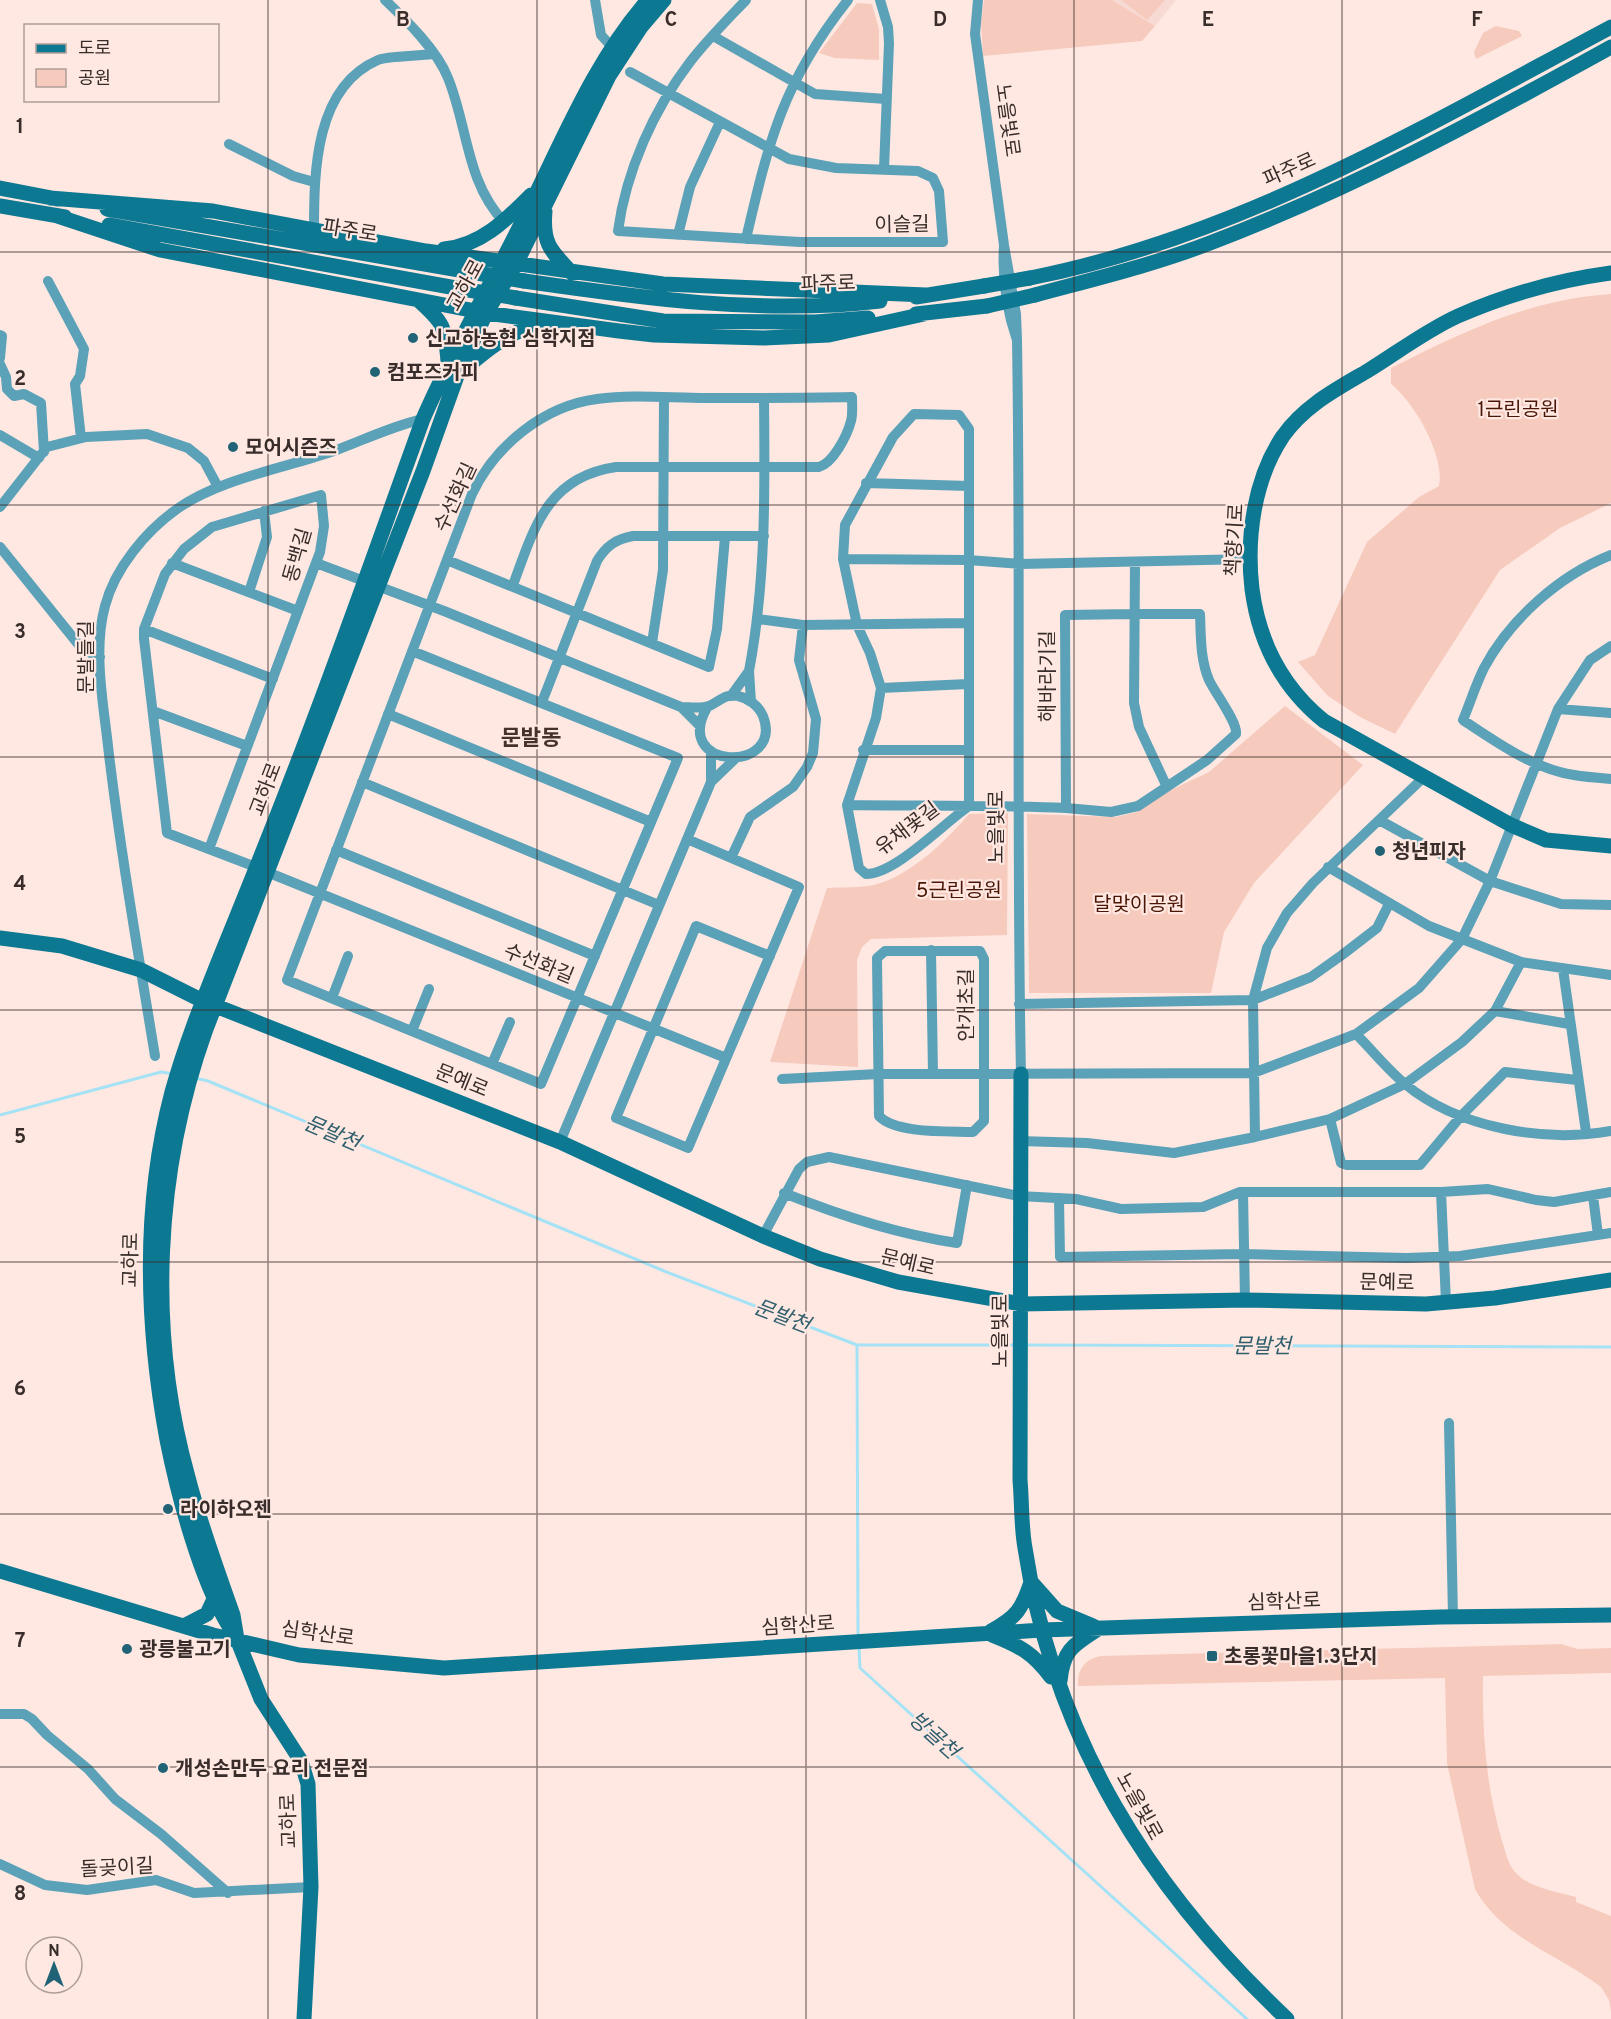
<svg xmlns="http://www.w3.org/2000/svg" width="1611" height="2019" font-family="Overpass,'Noto Sans KR',sans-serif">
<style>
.built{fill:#f7dad3}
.green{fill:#f6cabd}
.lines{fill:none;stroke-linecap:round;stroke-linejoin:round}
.stream{stroke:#a5e2f5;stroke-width:3}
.street{stroke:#5ba1b7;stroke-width:10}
.secondary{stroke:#0d7891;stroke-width:15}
.secondary-bridge{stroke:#0d7891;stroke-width:15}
.grid{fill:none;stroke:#382d2a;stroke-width:1.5;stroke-opacity:0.55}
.poi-dot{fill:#206376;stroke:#ffe8e2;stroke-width:2}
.labels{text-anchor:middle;stroke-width:4.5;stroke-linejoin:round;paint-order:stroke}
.street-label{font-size:20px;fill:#382d2a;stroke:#ffe8e2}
.poi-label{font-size:20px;font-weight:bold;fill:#382d2a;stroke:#ffe8e2;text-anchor:start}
.park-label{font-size:20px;fill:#4b1606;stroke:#ffe8e2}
.water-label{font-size:21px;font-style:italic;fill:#2f5f6d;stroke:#ffe8e2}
.quarter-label{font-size:22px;font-weight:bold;fill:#46312b;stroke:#ffe8e2}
.grid-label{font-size:20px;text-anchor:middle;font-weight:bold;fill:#382d2a;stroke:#ffe8e2;stroke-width:4.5;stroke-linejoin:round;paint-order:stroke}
</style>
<rect width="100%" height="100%" fill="#ffe8e2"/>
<path class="built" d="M 1112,0 L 1176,0 L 1155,26 Z"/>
<path class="green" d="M 984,0 L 1112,0 L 1155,26 L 1142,41 L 983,56 L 981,23 Z
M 1121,0 L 1165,0 L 1147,20 Z
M 857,3 L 872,4 L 879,29 L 879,60 L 835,58 L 819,53 Z
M 1496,26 L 1519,31 L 1522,36 L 1476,59 L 1474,52 L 1483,33 Z
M 1611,294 L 1611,503 L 1560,528 L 1500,570 L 1395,734 L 1360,717 L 1328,696 L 1298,662 L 1315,655 L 1367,542 L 1419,497 L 1439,486 C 1445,456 1415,403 1391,384 L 1391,368 C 1462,332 1530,299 1611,294 Z
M 1285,706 L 1363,765 L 1254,883 L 1224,932 L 1211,993 L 1029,993 L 1027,814 L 1116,817 L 1137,812 L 1169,791 L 1209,772 Z
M 1008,813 L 1007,935 L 871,939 L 862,947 L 857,960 L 858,1067 L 770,1062 L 827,888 C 842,887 859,888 874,885 C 910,876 946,841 969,814 Z
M 1561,1644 L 1578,1649 L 1611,1648 L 1611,1673 L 1483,1676 C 1482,1732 1486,1787 1502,1841 C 1506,1852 1508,1866 1517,1874 C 1530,1888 1558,1892 1576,1897 L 1576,1902 L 1611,1916 L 1611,2012 L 1609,2000 L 1601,1987 C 1558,1954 1503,1939 1475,1889 L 1447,1763 L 1445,1678 L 1078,1686 C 1077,1669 1085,1659 1101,1656 Z"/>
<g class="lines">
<path class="stream" d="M 195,1078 L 208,1081 L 664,1271 L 857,1345 L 1015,1345
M 0,1115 L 161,1072 L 174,1074
M 857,1345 L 858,1637
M 1025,1345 L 1611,1347
M 859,1646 L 860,1668 L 1247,2019"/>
<path class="street" d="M 385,0 C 407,21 437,50 448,78 C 468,127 466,182 504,222
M 595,0 L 601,35 L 611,46
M 880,0 L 888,27 L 889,43 L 884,169
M 978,0 L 975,34 L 1004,245 L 1016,314 L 1017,340 C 1006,309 1002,278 1004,245
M 713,36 L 815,94 L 886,99
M 630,72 L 789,159 L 836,168 L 918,171 L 933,178 L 939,191 L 943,242 L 800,242 L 618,231 C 626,171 654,109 690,62 C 707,40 727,20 746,0
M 229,144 L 293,176 L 314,182
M 314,230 C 314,171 315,87 378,60 C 387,56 419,56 432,54
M 678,235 L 690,187 L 720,122
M 746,239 C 769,140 783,82 848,0
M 48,281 L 84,349 L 80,376 L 75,384 L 81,438
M 0,335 L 2,336 L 0,358
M 1017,340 C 1021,585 1016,829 1021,1074
M 0,364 L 6,377 L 7,389 L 14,396 L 24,394 L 41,403 L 44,452
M 0,435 L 39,458
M 866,483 L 969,486
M 0,507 L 47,447 L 86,437 L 147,434 L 188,448 L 204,461 L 218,487
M 0,547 L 83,650 L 100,657
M 1611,555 C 1560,575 1510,619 1484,668 C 1476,684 1470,703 1463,720 C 1496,742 1534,769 1574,775 C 1586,777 1599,778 1611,779
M 843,559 L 857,625 L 870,653 L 881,688 L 876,718 L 847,805
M 447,560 L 709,667 L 717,629 L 725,537
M 172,563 L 298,611
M 316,563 L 444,611 L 681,707
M 1135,563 L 1134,703 L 1139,727 L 1166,785
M 249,592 L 267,537 L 264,511
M 1135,614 L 1200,614 C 1201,636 1200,659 1209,680 C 1215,693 1238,723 1236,734 L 1207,760 L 1138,806 L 1111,812 L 1066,808 L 1065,615 Z
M 758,619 L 803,625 L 967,623
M 144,629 L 273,679
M 652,643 L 663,570 L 664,398
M 412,651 L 678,758 L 541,1084 L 287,980 L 472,494 C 495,446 543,406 597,399 C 633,394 670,398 706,398 C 755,398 803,398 852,397 C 852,405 853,414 851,421 C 847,436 833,463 819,467 L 616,467 C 547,477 534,528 513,585
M 749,671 C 766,581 765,490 764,398
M 881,688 L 968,684
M 731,696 L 749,671 L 751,702
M 542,702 L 597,561 C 606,546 616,539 633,536 L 764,536
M 1558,709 L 1611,713
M 153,711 L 247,746
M 388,714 L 651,822
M 700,726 L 681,707 C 689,707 701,709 709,706 C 719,702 725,693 738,696 C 748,698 759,706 763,716 C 785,774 669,771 708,706
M 863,750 L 969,750
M 711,751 L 711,782 L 735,759
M 1423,778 L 1313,883 L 1287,913 L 1267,948 L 1253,1000 L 1255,1137 L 1330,1119 L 1405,1084 L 1462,1042 L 1495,1011 L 1521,962
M 362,782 L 659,905
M 1066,808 C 993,805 920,806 847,805 L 859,868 L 866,874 C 895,874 943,824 969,806 L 969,429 L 959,415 L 914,414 L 893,437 L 845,525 L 843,559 L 968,560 L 1020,564 L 1250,559
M 1381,821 L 1490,881 L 1561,904 L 1611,905
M 687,839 L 799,887 L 688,1148 L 616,1118 L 696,926 L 770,956
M 209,849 L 320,552 L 324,526 L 321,495 L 212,527 L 184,549 L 165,574 L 144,629 L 144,639 L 167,833 L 256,867
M 336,850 L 595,956
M 731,858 L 750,817 L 793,787 L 807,767 L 813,753 L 816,719 L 799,660 L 803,625
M 1328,867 L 1429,926 L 1521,962 L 1611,975
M 267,872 L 726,1058
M 931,950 L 933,1074
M 885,951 L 980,951 L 984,959 L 984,1121 L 973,1132 C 949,1131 896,1134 879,1116 L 877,958 Z
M 1563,969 L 1586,1132
M 332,998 L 348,956
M 1019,1004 L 1253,1000 L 1311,977 L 1342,955 L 1377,928 L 1389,904
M 1495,1011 L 1569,1024
M 412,1031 L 429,989
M 1356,1034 C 1372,1050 1387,1069 1405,1084 C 1458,1128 1544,1143 1611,1131
M 155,1056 C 138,952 120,849 108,746 C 103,701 93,650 105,606 C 115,568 146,531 177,509 C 219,479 285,468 334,451 C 364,440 392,426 423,419
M 492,1064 L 510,1022
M 782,1079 L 878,1074 L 1253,1073 L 1356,1034 L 1419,988 L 1462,939 L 1490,881 L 1558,709 L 1590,660 L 1611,646
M 1330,1119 L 1341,1163 L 1347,1165 L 1420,1165 L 1461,1116 L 1505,1072 L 1577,1080
M 1019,1141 L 1087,1143 L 1174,1153 L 1255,1137
M 560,1142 L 711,782
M 1243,1192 L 1245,1300
M 1441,1192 L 1446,1302
M 784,1193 C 841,1216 897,1234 957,1243 L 967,1185
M 1593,1196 L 1598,1235
M 1059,1198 L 1060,1257 L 1244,1254 L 1407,1258 L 1460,1256 L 1611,1233
M 763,1236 L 799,1169 L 807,1162 L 829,1157 L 1019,1196 L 1076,1199 L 1121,1209 L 1203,1207 L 1240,1192 L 1441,1192 L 1488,1189 L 1536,1200 L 1554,1202 L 1611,1192
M 1449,1423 L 1453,1617
M 0,1714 L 24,1714 L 32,1719 L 47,1735 L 88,1769 L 115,1799 L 161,1834 L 228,1893
M 0,1864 L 45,1885 L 87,1890 L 156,1880 L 194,1893 L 311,1887"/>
<path class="secondary" d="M 0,188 L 57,199
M 50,198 L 213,211 L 426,251 L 663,284 L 926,295
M 0,206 L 65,217
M 107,209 L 465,271
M 545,211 C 542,244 551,251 572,273
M 57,216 L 160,250 L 486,313 L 619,331 L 654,335 L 764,338 L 829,335 L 924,314
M 109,225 L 456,288
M 444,249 C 481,246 507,219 531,195
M 1611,273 C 1559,280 1506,295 1458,316 C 1427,330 1398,352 1369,370 C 1337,389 1305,405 1283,436 C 1254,479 1246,538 1252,589 C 1259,642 1282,687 1324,721 L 1511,825 L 1546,840 L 1611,846
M 1030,278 C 1239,237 1425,126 1611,27
M 524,281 C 641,298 761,315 880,301
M 1035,295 C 1094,279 1153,265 1210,243 C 1350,190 1481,119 1611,47
M 916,297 L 984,286
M 516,298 L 663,321 L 815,322 L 868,318
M 418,300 C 444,323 445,326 448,361
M 916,314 L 987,306
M 461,372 C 490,347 505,335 542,322
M 0,938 L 62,946 L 141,970 L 203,1001 L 560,1142 L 763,1236 L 820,1259 L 898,1282 L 1021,1304 L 1245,1300 L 1426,1304 L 1495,1298 L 1611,1280
M 1021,1074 L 1020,1480 C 1022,1502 1021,1526 1025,1548 C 1054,1738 1149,1889 1287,2019
M 0,1571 L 213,1635 L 299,1655 L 444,1668 L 1042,1630 L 1440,1617 L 1611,1615
M 1033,1584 L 1057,1611 L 1093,1626
M 184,1626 L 207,1614 L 215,1597
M 229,1626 C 200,1579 178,1495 167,1440 C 146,1326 142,1206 172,1092 C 185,1045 203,1000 221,955 C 245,896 269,837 292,777 C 338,659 380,538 423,419 C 454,348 492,283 526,214 C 563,141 593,63 648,0
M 991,1631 C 1017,1617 1022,1609 1031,1582
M 992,1635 C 1020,1646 1033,1653 1051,1677
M 1060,1681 C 1063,1650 1073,1645 1098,1629
M 304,2019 L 311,1887 L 308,1784 L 301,1761 L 261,1699 L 237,1639 L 233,1615 C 217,1569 200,1524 188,1477 C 147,1331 155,1171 206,1029 L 423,471 L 457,376 L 486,313 L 516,264 L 609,76 L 641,27 L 664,0"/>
<path class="secondary-bridge" d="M 465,271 L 524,281
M 984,286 L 1030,278
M 456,288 L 516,298
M 987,306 L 1035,295"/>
</g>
<path class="grid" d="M 268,0 L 268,2019M 537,0 L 537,2019M 806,0 L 806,2019M 1074,0 L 1074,2019M 1342,0 L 1342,2019M 0,252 L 1611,252M 0,505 L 1611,505M 0,757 L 1611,757M 0,1010 L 1611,1010M 0,1262 L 1611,1262M 0,1514 L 1611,1514M 0,1767 L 1611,1767"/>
<g class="poi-dot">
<circle cx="413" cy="338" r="6"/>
<circle cx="375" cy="372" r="6"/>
<circle cx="233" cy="447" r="6"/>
<circle cx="1380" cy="851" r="6"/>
<circle cx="168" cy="1509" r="6"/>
<circle cx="127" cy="1649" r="6"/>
<rect x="1206" y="1650" width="12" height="12" rx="3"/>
<circle cx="163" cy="1768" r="6"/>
</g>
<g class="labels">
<g class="street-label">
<text transform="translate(1008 120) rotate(82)" y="7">노을빛로</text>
<text transform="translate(1289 169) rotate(-24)" y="7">파주로</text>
<text transform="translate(902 224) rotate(-1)" y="7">이슬길</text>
<text transform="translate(350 230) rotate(9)" y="7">파주로</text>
<text transform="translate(828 283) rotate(-2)" y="7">파주로</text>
<text transform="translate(465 285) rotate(-61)" y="7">교하로</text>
<text transform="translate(455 497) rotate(-65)" y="7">수선화길</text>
<text transform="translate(1234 540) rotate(-87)" y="7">책향기로</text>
<text transform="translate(297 555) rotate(-74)" y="7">동백길</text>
<text transform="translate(86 657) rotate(-90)" y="7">문발들길</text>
<text transform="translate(1047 676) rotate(-90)" y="7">해바라기길</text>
<text transform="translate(265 789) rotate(-69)" y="7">교하로</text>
<text transform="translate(996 827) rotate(-90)" y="7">노을빛로</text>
<text transform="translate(907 828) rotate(-37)" y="7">유채꽃길</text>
<text transform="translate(539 963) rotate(22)" y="7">수선화길</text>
<text transform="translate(966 1005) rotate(-90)" y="7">안개초길</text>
<text transform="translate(462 1080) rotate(22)" y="7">문예로</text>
<text transform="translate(130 1260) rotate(-89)" y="7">교하로</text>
<text transform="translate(908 1262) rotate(13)" y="7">문예로</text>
<text transform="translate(1387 1282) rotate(1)" y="7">문예로</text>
<text transform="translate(1000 1331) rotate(-90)" y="7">노을빛로</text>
<text transform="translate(1284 1601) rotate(-2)" y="7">심학산로</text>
<text transform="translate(798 1625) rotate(-4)" y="7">심학산로</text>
<text transform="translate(318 1633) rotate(8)" y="7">심학산로</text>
<text transform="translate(1140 1806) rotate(61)" y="7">노을빛로</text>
<text transform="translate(288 1821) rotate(-92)" y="7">교하로</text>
<text transform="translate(117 1867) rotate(-3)" y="7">돌곶이길</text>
</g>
<g class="poi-label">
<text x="425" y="345">신교하농협 심학지점</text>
<text x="387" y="379">컴포즈커피</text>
<text x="245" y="454">모어시즌즈</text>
<text x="1392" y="858">청년피자</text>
<text x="180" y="1516">라이하오젠</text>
<text x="139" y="1656">광릉불고기</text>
<text x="1224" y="1663">초롱꽃마을1.3단지</text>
<text x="175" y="1775">개성손만두 요리 전문점</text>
</g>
<g class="park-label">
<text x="1518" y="416">1근린공원</text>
<text x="959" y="897">5근린공원</text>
<text x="1139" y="911">달맞이공원</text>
</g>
<g class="water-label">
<text transform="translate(332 1133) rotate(23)" y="7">문발천</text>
<text transform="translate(782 1316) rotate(21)" y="7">문발천</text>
<text x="1262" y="1353">문발천</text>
<text transform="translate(934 1735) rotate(42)" y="7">방골천</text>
</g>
<g class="quarter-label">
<text x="531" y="745">문발동</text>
</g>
</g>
<g class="grid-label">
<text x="403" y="26">B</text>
<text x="671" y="26">C</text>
<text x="940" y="26">D</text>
<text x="1208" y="26">E</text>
<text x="1477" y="26">F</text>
<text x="20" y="133">1</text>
<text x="20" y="385">2</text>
<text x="20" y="638">3</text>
<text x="20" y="890">4</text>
<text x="20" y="1143">5</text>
<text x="20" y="1395">6</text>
<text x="20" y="1647">7</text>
<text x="20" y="1900">8</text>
</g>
<rect x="24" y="24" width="195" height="78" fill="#ffe8e2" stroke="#af9d98" stroke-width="1.5"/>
<rect x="36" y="44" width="30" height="9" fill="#0d7891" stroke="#af9d98" stroke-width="1.5"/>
<text x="78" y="54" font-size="18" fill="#382d2a">도로</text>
<rect x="36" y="69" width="30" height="18" fill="#f6cabd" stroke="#af9d98" stroke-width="1.5"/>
<text x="78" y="84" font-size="18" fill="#382d2a">공원</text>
<g transform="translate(54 1965)"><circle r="28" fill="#ffe8e2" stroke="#af9d98" stroke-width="1.5"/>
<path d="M0-4.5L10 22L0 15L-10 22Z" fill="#206376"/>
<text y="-9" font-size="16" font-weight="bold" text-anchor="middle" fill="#382d2a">N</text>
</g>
</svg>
